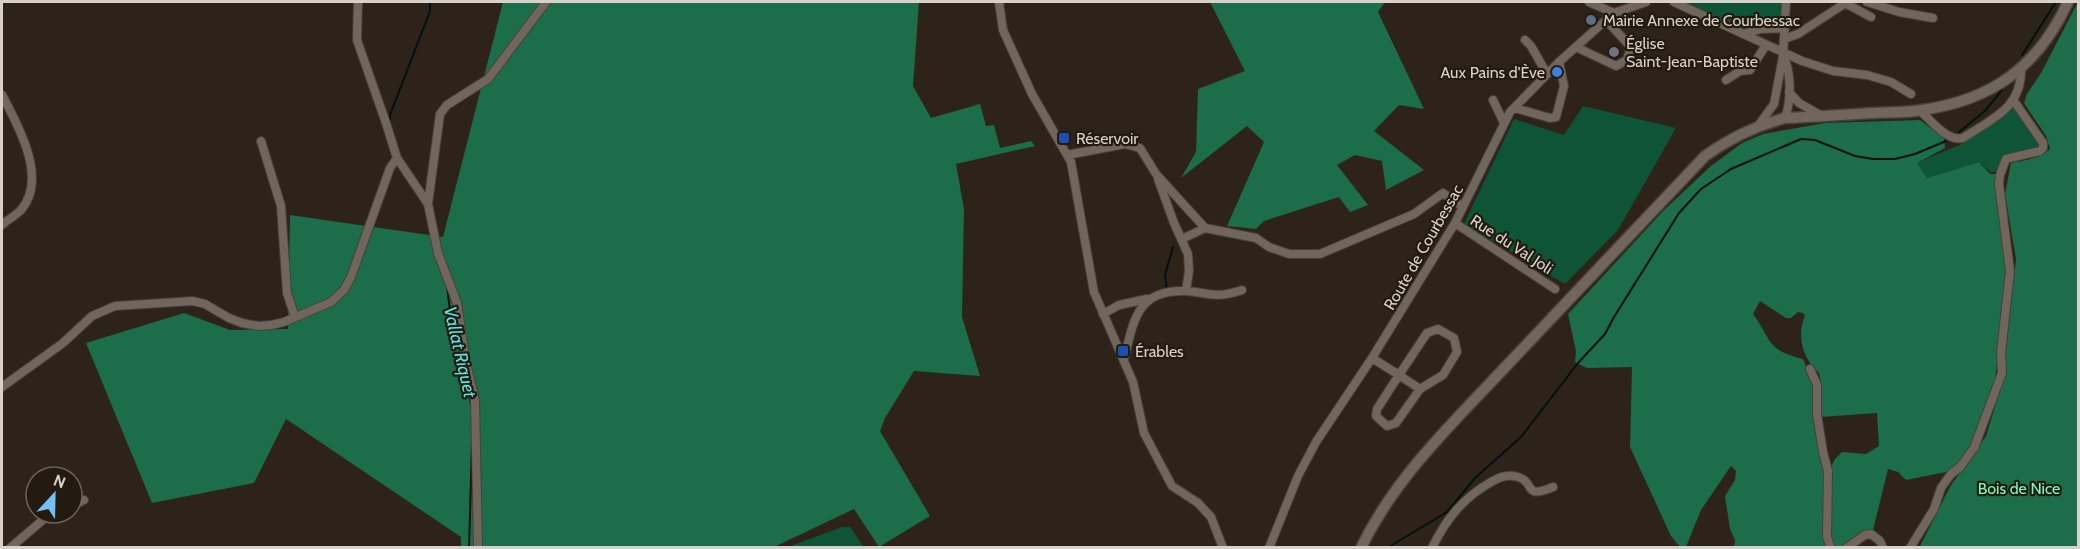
<svg xmlns="http://www.w3.org/2000/svg" width="2080" height="549" font-family="Cabin,sans-serif">
<style>
.green{fill:#0e5436}
.forest{fill:#1c6d49}
.lines{fill:none;stroke-linecap:round;stroke-linejoin:round}
.stream{stroke:#011010;stroke-width:2}
.street-casing{stroke:#484038;stroke-width:10}
.secondary-casing{stroke:#484038;stroke-width:13}
.street{stroke:#71665b;stroke-width:8}
.secondary{stroke:#71665b;stroke-width:10}
.service-dot{fill:#5c6f8a;stroke:#231a10;stroke-width:2}
.worship-dot{fill:#6b7280;stroke:#231a10;stroke-width:2}
.shop-dot{fill:#3f7fe0;stroke:#231a10;stroke-width:2}
.transit-dot{fill:#1a4fb4;stroke:#231a10;stroke-width:2}
.labels{text-anchor:middle;stroke-width:4.5;stroke-linejoin:round;paint-order:stroke}
.poi-label{font-size:16px;fill:#d8d1cb;stroke:#231a10;text-anchor:start}
.street-label{font-size:16px;fill:#d8d1cb;stroke:#231a10}
.park-label{font-size:16px;fill:#79febc;stroke:#231a10}
.water-label{font-size:18px;font-style:italic;fill:#58e6e6;stroke:#231a10}
</style>
<rect width="100%" height="100%" fill="#2d2319"/>
<path class="green" d="M 1684,2 L 1781,2 L 1781,21 L 1779,24 L 1746,29 Z
M 1583,106 L 1676,128 L 1618,230 L 1565,284 L 1464,224 L 1514,119 L 1564,135 Z
M 2015,106 L 2040,144 L 2037,149 L 2002,159 L 1999,172 L 1990,172 L 1979,162 L 1927,178 L 1916,163 L 1962,144 L 2001,118 Z
M 842,527 L 850,527 L 864,547 L 869,547 L 788,547 Z"/>
<path class="forest" d="M 503,2 L 919,2 L 913,86 L 931,118 L 980,104 L 986,126 L 994,125 L 1000,148 L 1031,141 L 1035,146 L 956,164 L 964,209 L 962,317 L 980,376 L 914,371 L 885,418 L 880,431 L 930,516 L 879,547 L 854,509 L 774,547 L 461,547 L 461,537 L 286,419 L 254,483 L 152,503 L 86,343 L 184,313 L 230,330 L 288,329 L 290,215 L 443,237 Z
M 1210,2 L 1385,2 L 1378,12 L 1424,109 L 1399,105 L 1374,131 L 1424,170 L 1386,190 L 1382,161 L 1355,155 L 1337,165 L 1368,205 L 1350,212 L 1339,197 L 1264,221 L 1256,229 L 1227,226 L 1264,142 L 1247,126 L 1181,178 L 1196,152 L 1198,89 L 1245,71 Z
M 2078,2 L 2078,547 L 1919,548 L 1951,485 L 1986,436 L 2005,374 L 2006,351 L 2016,259 L 2005,194 L 2011,163 C 2025,160 2040,159 2050,149 L 2046,136 L 2024,103 L 2027,94 L 2041,73 Z
M 1920,120 L 1944,138 L 1945,148 L 1917,163 L 1927,178 L 1979,162 L 1990,174 L 1996,174 L 2005,255 L 2006,290 L 1995,380 L 1974,442 L 1963,460 L 1951,471 L 1906,480 L 1898,472 L 1888,469 L 1873,530 L 1845,546 L 1837,547 L 1834,545 L 1832,537 L 1831,467 L 1835,459 L 1842,452 L 1866,454 L 1879,446 L 1877,413 L 1821,417 L 1821,384 L 1819,373 C 1803,360 1796,335 1805,316 L 1803,313 L 1798,312 L 1791,318 L 1786,318 L 1760,301 L 1753,314 C 1772,340 1766,350 1803,359 L 1814,386 L 1826,471 L 1831,547 L 1734,547 L 1735,540 L 1730,529 L 1725,496 L 1735,480 L 1736,471 L 1731,466 L 1701,510 L 1686,547 L 1680,547 L 1671,536 L 1630,447 L 1632,367 L 1587,368 L 1575,362 L 1576,351 L 1568,314 L 1664,210 L 1711,166 L 1742,143 L 1763,134 L 1825,123 Z"/>
<g class="lines">
<path class="stream" d="M 2022,55 L 2056,2
M 390,124 L 390,115 L 430,11 L 430,2
M 1959,132 L 1985,111 L 2002,90
M 400,168 L 407,178
M 437,261 L 445,281
M 447,286 L 450,311 L 461,354
M 1167,291 L 1165,275 L 1173,247
M 469,392 L 471,404
M 469,548 L 472,445
M 1387,548 L 1447,512 L 1475,478 L 1521,437 L 1578,363 L 1605,334 L 1614,317 L 1679,213 L 1701,189 L 1731,169 L 1801,139 L 1815,140 L 1855,156 L 1873,159 L 1895,159 L 1915,154 L 1946,141"/>
<g class="street-casing">
<path id="street" d="M 358,2 L 357,40 L 386,123 L 397,158 L 428,204 L 438,253 L 457,303 L 466,363 L 475,400 L 478,548
M 999,2 L 1003,30 L 1032,94 L 1071,162 L 1094,292 L 1133,382 L 1144,433 L 1172,486 L 1198,503 L 1211,517 L 1223,548
M 1589,2 L 1614,13
M 1674,2 L 1802,61 L 1833,71 L 1867,75 L 1891,82 L 1911,94
M 1867,2 L 1899,12 L 1933,18
M 1845,3 L 1871,17
M 1743,34 L 1761,29 L 1785,28
M 1784,39 L 1798,34 L 1847,2
M 1525,40 L 1531,46 L 1547,74
M 1576,47 L 1616,66 L 1627,60 L 1631,47 L 1606,20
M 1783,56 C 1792,72 1791,102 1785,118
M 1726,80 L 1740,71 L 1750,70 L 1766,45
M 1789,92 L 1799,103 L 1822,116
M 2,95 C 18,125 49,180 20,211 C 15,216 7,220 2,225
M 1493,100 L 1504,123
M 1515,108 L 1550,118 L 1556,117 L 1564,86 L 1559,62
M 1920,111 C 1932,121 1947,142 1963,138 C 1992,119 2022,108 2021,69
M 1758,126 L 1774,104 L 1783,56 L 1786,2
M 261,141 L 281,206 L 287,293 L 295,317
M 1067,155 L 1125,144 L 1140,148 L 1156,174 L 1205,228 L 1256,238 L 1269,247 L 1289,254 L 1320,254 L 1414,214 L 1443,193 L 1463,207
M 1158,179 L 1174,223 L 1188,254 L 1189,271 L 1186,291
M 428,204 L 440,114 L 447,105 L 488,79 L 546,2
M 1455,223 L 1555,289
M 1182,239 L 1205,228
M 1103,314 L 1119,305 L 1147,299
M 1372,358 L 1399,375 L 1427,333 L 1438,329 L 1454,338 L 1457,352 L 1443,375 L 1420,389 L 1399,375 L 1377,409 L 1376,416 L 1387,426 L 1396,423 L 1420,389
M 1124,359 C 1134,320 1137,289 1186,291 C 1211,293 1216,299 1242,290
M 1810,369 L 1817,385 L 1817,414 L 1823,452 L 1828,471 L 1827,537 L 1831,548
M 2,387 L 63,343 L 92,316 L 115,306 L 193,301 L 205,304 L 229,318 L 242,323 L 258,326 L 271,325 L 284,322 L 331,302 L 344,290 L 351,277 L 390,168 L 397,158
M 72,506 L 84,500
M 10,548 L 44,519 L 57,513
M 1269,548 L 1298,476 L 1316,442 L 1372,358 L 1455,223 L 1510,112 L 1559,62 L 1606,20 L 1614,13 L 1646,2
M 1432,548 C 1446,519 1463,498 1491,482 C 1500,477 1507,474 1518,477 C 1536,482 1522,500 1553,487
M 1846,548 L 1865,535 L 1871,534 L 1880,541 L 1883,548
M 1910,548 L 1934,509 L 1941,488 L 1951,474 L 1960,467 L 1974,448 L 2002,373 L 2001,353 L 2010,271 L 1999,184 L 2000,175 L 2006,159 L 2040,151 L 2043,148 L 2043,143 L 2014,101"/>
</g>
<g class="secondary-casing">
<path id="secondary" d="M 1361,548 C 1396,475 1457,419 1511,361 C 1576,293 1640,224 1705,156 C 1730,138 1755,126 1785,118 C 1814,117 1843,115 1872,113 C 1888,112 1906,113 1922,110 C 1992,100 2038,67 2068,2"/>
</g>
<use href="#street" class="street"/>
<use href="#secondary" class="secondary"/>
</g>
<circle class="service-dot" cx="1591" cy="20" r="6"/>
<circle class="worship-dot" cx="1614" cy="52" r="6"/>
<circle class="shop-dot" cx="1557" cy="72" r="6"/>
<g class="transit-dot">
<rect x="1058" y="132" width="12" height="12" rx="3"/>
<rect x="1117" y="345" width="12" height="12" rx="3"/>
</g>
<g class="labels">
<g class="poi-label">
<text x="1603" y="26">Mairie Annexe de Courbessac</text>
<text x="1626" y="49">Église<tspan x="1626" dy="18">Saint-Jean-Baptiste</tspan></text>
<text x="1545" y="78" text-anchor="end">Aux Pains d'Ève</text>
<text x="1076" y="144">Réservoir</text>
<text x="1135" y="357">Érables</text>
</g>
<g class="street-label">
<text transform="translate(1512 244) rotate(33)" y="6">Rue du Val Joli</text>
<text transform="translate(1423 247) rotate(-60)" y="6">Route de Courbessac</text>
</g>
<g class="park-label">
<text x="2019" y="494">Bois de Nice</text>
</g>
<g class="water-label">
<text transform="translate(460 352) rotate(77)" y="6">Vallat Riquet</text>
</g>
</g>
<rect width="2080" height="549" fill="none" stroke="#d8d1cb" stroke-width="6"/>
<g transform="translate(54 495) rotate(22)"><circle r="28" fill="#231a10" stroke="#6b635b" stroke-width="1.5"/>
<path d="M0-4.5L10 22L0 15L-10 22Z" fill="#74c0f6"/>
<text y="-9" font-size="16" font-weight="bold" text-anchor="middle" fill="#d8d1cb">N</text>
</g>
</svg>
